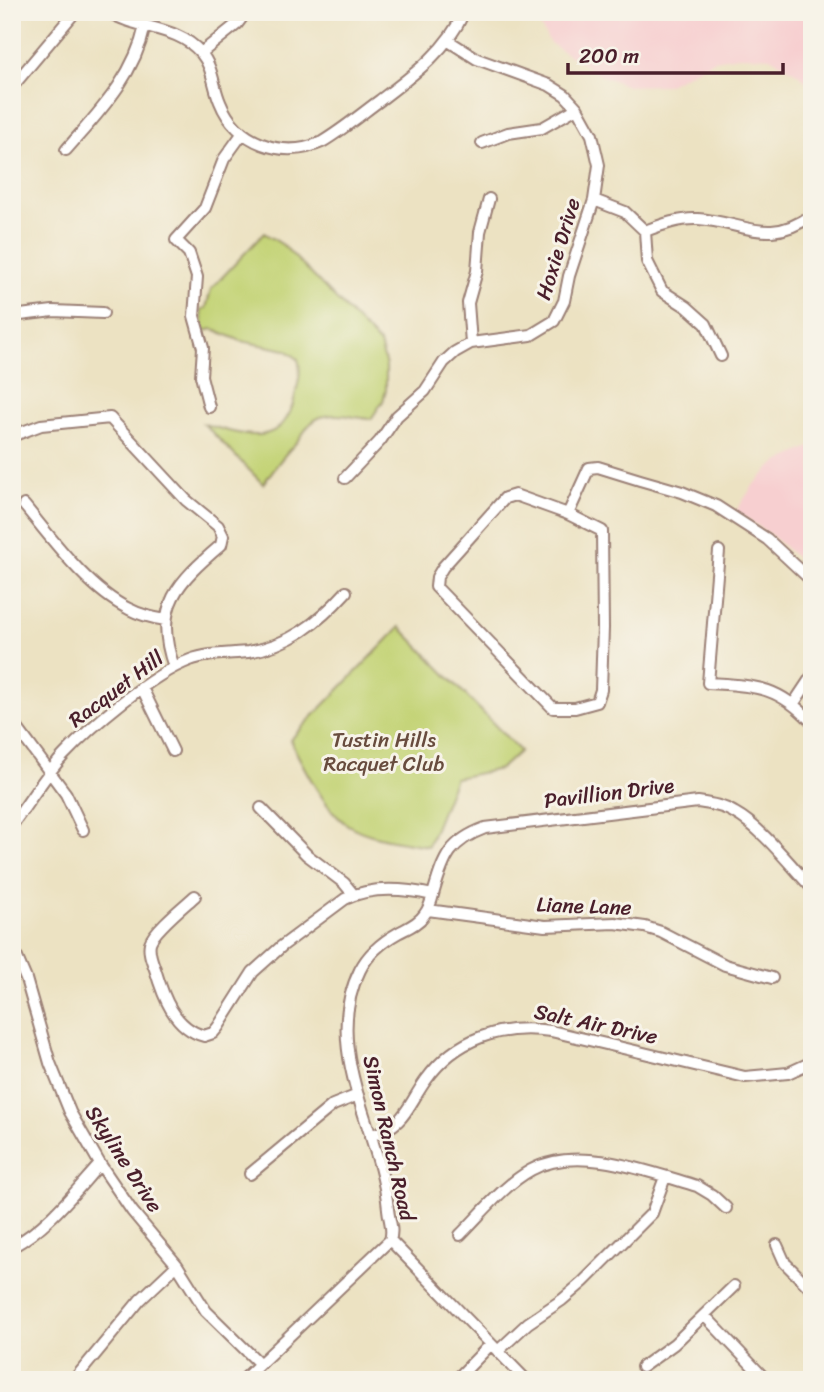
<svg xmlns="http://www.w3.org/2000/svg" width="824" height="1392" font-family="Sriracha,sans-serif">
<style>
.built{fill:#f7cfd0}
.green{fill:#c3d375;stroke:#867950;stroke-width:2}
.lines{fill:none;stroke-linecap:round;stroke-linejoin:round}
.minor-casing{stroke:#9b8076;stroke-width:14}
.minor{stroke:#fff;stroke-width:10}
.labels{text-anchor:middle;stroke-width:6;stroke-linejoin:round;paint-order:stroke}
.street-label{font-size:21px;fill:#4a1f2b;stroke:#f7f3e8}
.park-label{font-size:21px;fill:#684c3e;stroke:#f7f3e8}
</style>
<rect width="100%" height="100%" fill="#f7f3e8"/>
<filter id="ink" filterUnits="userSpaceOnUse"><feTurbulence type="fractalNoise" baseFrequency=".0143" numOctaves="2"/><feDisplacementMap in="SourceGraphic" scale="14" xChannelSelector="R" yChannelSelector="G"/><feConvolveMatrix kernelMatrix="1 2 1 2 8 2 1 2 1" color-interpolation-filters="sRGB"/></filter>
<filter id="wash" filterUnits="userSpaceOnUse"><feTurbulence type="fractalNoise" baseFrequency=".00686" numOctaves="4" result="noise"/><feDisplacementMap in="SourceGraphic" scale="28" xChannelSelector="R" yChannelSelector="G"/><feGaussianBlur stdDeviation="1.57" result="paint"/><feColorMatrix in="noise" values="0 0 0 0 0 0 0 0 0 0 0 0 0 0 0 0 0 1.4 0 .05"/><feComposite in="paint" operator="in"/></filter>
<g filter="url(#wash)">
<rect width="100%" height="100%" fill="#ece2c2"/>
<path class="built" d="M 532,12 L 812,12 L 812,89 L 801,76 L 770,57 L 739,56 L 714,60 L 667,85 L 627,86 L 600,75 L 550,43 Z
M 812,446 L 812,572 L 771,535 L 736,511 L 754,484 L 776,463 Z"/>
<path class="green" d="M 264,233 L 283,245 L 380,344 L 386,366 L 386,390 L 383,401 L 371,419 C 354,418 338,412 321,417 C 308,421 303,436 294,445 C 282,457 273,470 263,484 L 204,424 C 242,435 284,451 295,396 C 298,384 302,372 298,359 L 286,350 L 241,341 L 213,329 L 204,331 L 201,310 L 206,308 L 211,289 Z
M 400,627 L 520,751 L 500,769 L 455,778 L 428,846 C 402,841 371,839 348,825 C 326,812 302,764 290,740 Z"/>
</g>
<g filter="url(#ink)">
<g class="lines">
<g class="minor-casing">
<path id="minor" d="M 109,12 C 138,30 177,25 201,53 C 213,67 213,86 220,102 C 236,143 283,160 322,142 C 342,130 360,115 379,101 C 412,76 447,51 464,12
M 201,53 L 237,24 L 246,12
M 12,87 L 75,12
M 482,143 L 508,133 L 542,128 L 577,108
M 66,150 C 99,112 134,77 145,26
M 594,200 L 625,212 L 645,231 L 647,261 L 662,291 L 687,307 L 706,324 L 721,356
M 645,231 C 661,225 680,218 698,219 C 744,222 768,247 812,215
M 12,316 L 53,311 L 103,313
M 471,343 L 468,303 L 477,271 L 480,232 L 489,199
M 209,407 L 201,376 L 203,348 L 194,316 L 197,277 L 189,253 L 176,240 L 205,208 L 224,159 L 242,134
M 12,436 L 41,425 L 110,418 L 186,500 L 218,526 L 223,536 L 221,545 C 178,582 152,606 174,667
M 345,478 L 380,441 L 397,416 L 425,391 L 444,362 L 455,352 L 471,343 L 531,335 L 554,321 L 564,301 L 569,276 L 594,200 L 599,165 L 592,135 L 577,108 L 565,95 L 549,85 L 477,59 L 447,40
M 515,495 L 568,514 L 602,531 L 603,628 L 601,690 L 597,702 L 575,708 L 553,708 L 436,587 L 437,577 L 443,567 L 505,498 Z
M 24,505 C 52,539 88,589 129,609 C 140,615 153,618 166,620
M 568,514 L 589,468 L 598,467 L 640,480 L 682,492 L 716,506 L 767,539 L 812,581
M 719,551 L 708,683 C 755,686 777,685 812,722
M 142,688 L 173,751
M 794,703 L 812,676
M 12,721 L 66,794 L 83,830
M 261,808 L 307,855 L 344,883 L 353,894
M 12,825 C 29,802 44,777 63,756 C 91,726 152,674 190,660 C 208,653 229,654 248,652 C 290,645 318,623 346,592
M 195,896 C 184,906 154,930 150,943 C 148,952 152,961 155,969 C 163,996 174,1028 204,1036 L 213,1033 L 218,1027 L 253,972 L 282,946 L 345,899 C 371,886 405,889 433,895
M 428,910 L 545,926 L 615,923 L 645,927 L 661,932 L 725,965 L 772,978
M 12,946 L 26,979 L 50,1063 L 70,1112 L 100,1164 L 132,1211 L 177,1265 L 206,1311 L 259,1363
M 370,1136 C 406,1125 406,1108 426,1080 C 456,1038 501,1024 551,1031 L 745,1077 L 788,1073 L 812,1062
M 250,1174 L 333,1105 L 358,1095
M 460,1235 C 482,1213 504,1185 531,1170 C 578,1144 649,1172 697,1186 L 712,1195 L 726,1208
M 390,1240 C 394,1229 389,1221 388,1209 C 381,1131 320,1049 360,970 C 368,954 382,942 398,933 C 407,928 418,924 424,915 C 430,908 432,899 434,891 C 444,857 450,841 485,828 L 698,802 C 711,804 724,806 735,813 C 761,827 791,866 812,888
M 390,1240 L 526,1380
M 777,1245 L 785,1263 L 812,1290
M 12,1247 C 48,1227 73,1194 100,1164
M 705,1316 L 766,1380
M 498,1351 L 528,1323 L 562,1300 L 583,1282 L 652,1213 L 665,1177
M 642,1367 L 674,1344 L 734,1286
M 74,1380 L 140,1300 L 177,1265
M 243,1380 L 390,1240
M 456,1380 L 491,1344"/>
</g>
<use href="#minor" class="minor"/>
</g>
</g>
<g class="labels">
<g class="street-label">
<text transform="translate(558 249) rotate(-73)" y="7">Hoxie Drive</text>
<text transform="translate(116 689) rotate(-37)" y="7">Racquet Hill</text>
<text transform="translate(609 793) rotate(-7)" y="7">Pavillion Drive</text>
<text transform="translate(584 906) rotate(2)" y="7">Liane Lane</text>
<text transform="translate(596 1024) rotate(12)" y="7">Salt Air Drive</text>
<text transform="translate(389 1138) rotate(77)" y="7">Simon Ranch Road</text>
<text transform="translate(124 1159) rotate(57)" y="7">Skyline Drive</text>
</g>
<g class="park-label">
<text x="384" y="747">Tustin Hills<tspan x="384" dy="24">Racquet Club</tspan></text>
</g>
</g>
<rect width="824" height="1392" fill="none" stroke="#f7f3e8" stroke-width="42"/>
<path d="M568 63v10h215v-10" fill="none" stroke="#4a1f2b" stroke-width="3.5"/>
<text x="579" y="63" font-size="21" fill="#4a1f2b" stroke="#f7f3e8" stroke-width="5" paint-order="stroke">200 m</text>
</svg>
